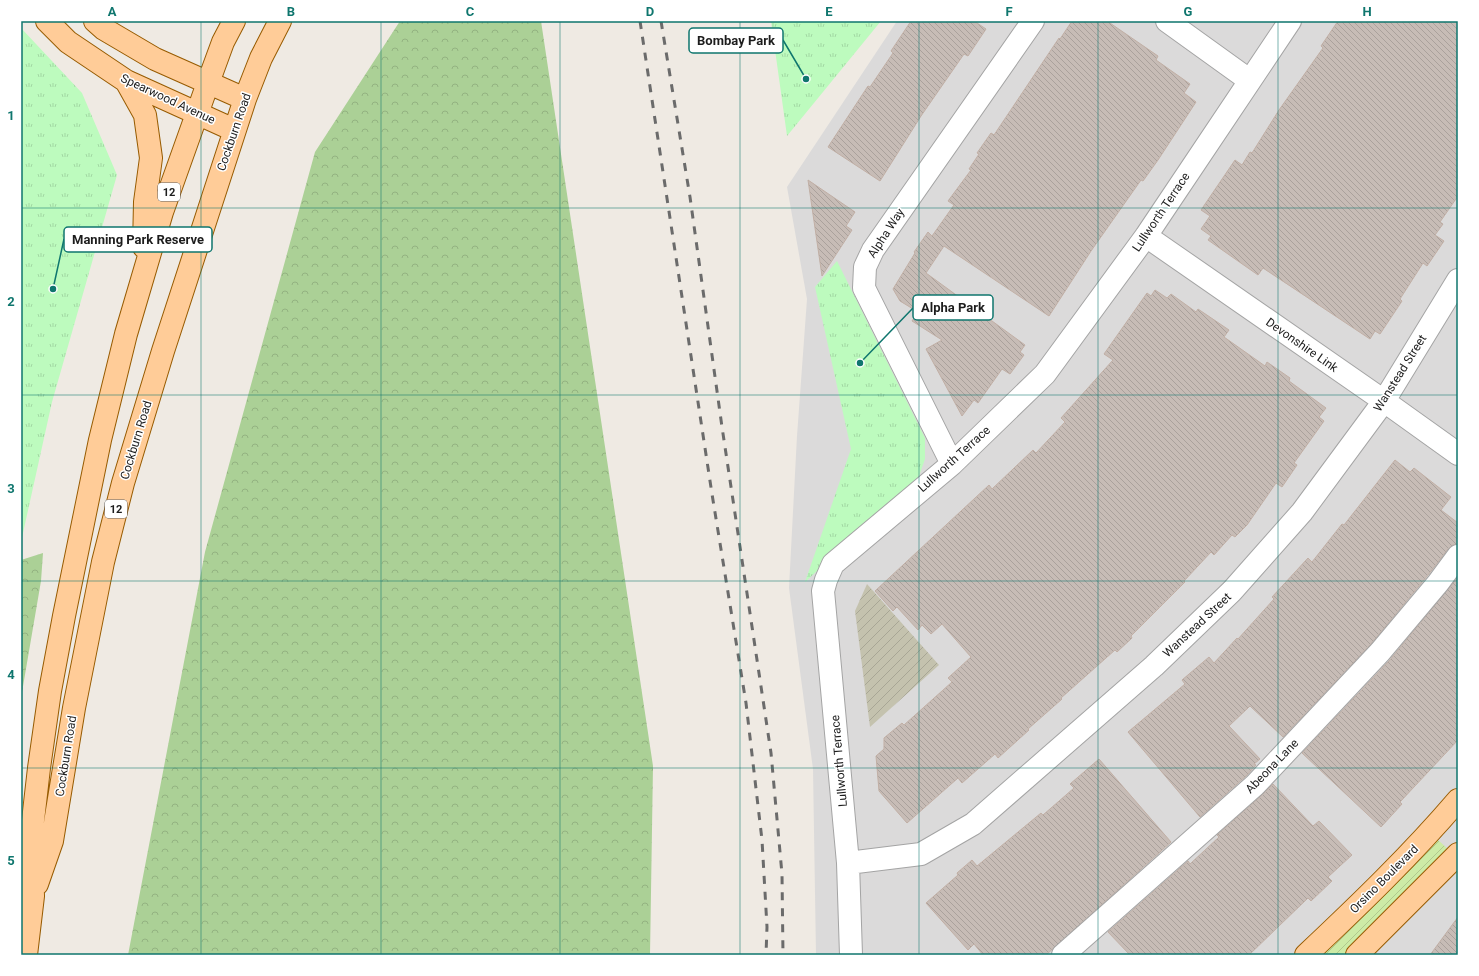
<svg xmlns="http://www.w3.org/2000/svg" width="1479" height="976" font-family="Roboto,sans-serif">
<style>
.residential{fill:#dbdada}
.construction{fill:url(#construction-furrows)}
.forest{fill:url(#forest-crowns)}
.park{fill:url(#park-tufts)}
.garden{fill:url(#garden-furrows)}
.building{fill:url(#building-back-hatch);stroke:#c1afa5}
.lines{fill:none;stroke-linecap:round;stroke-linejoin:round}
.minor-casing{stroke:#a4a4a4;stroke-width:24}
.major-casing{stroke:#975b00;stroke-width:24}
.minor{stroke:#fff;stroke-width:22}
.major{stroke:#ffcc98;stroke-width:22}
.rail{stroke:#6b6b6b;stroke-width:3;stroke-dasharray:8 8;stroke-linecap:butt}
.grid{fill:none;stroke:#0f766e;stroke-width:1;stroke-opacity:0.55}
.labels{text-anchor:middle;stroke-width:3;stroke-linejoin:round;paint-order:stroke}
.shield{fill:#fff;stroke:#616161;stroke-width:1}
.shield-label{font-size:11px;font-weight:bold;fill:#1d1d1d}
.street-label{font-size:12px;fill:#1d1d1d;stroke:#fff}
.leader{fill:none;stroke:#0f766e;stroke-width:1.5}
.callout-dot{fill:#0f766e;stroke:#fff;stroke-width:1.5}
.callout{fill:#fff;stroke:#0f766e;stroke-width:1.5}
.callout-label{font-size:13px;text-anchor:middle;font-weight:bold;fill:#1d1d1d}
.neatline{fill:none;stroke:#0f766e;stroke-width:1.5}
.grid-label{font-size:13px;text-anchor:middle;font-weight:bold;fill:#0f766e}
</style>
<defs>
<pattern id="construction-furrows" width="10" height="10" patternUnits="userSpaceOnUse"><rect width="10" height="10" fill="#c4c2ae"/><path d="M-1 1l2-2M0 10L10 0M9 11l2-2" fill="none" stroke="#a8a695"/></pattern>
<pattern id="forest-crowns" width="20" height="18" patternUnits="userSpaceOnUse"><rect width="20" height="18" fill="#abd096"/><path d="M2 6a3 3 0 1 1 6 0M12 15a3 3 0 1 1 6 0" fill="none" stroke="#93b281"/></pattern>
<pattern id="park-tufts" width="24" height="20" patternUnits="userSpaceOnUse"><rect width="24" height="20" fill="#bdfbbe"/><path d="M3 7l-1-3M5 7V3M7 7l1-3M15 17l-1-3M17 17v-4M19 17l1-3" fill="none" stroke="#a2d7a3"/></pattern>
<pattern id="garden-furrows" width="10" height="10" patternUnits="userSpaceOnUse"><rect width="10" height="10" fill="#cdeba6"/><path d="M-1 1l2-2M0 10L10 0M9 11l2-2" fill="none" stroke="#b0c98e"/></pattern>
<pattern id="building-back-hatch" width="6" height="6" patternUnits="userSpaceOnUse"><rect width="6" height="6" fill="#c7bcb6"/><path d="M-1 5l2 2M0 0l6 6M5-1l2 2" fill="none" stroke="#aaa19c"/></pattern>
</defs>
<rect width="100%" height="100%" fill="#efeae3"/>
<path class="residential" d="M 897,21 L 1458,21 L 1458,955 L 816,955 L 813,769 L 789,588 L 797,436 L 807,299 L 787,187 Z"/>
<path class="construction" d="M 867,584 L 939,665 L 870,727 L 855,611 Z"/>
<path class="forest" d="M 400,21 L 541,21 L 653,766 L 650,955 L 128,955 L 205,552 L 315,152 Z
M 43,553 L 41,581 L 21,698 L 21,560 Z"/>
<path class="park" d="M 771,21 L 881,21 L 787,136 Z
M 21,28 L 82,93 L 117,175 L 52,402 L 21,542 Z
M 837,261 L 925,438 L 925,459 L 918,479 L 805,582 L 851,449 L 815,287 Z"/>
<path class="garden" d="M 1437,839 L 1449,850 L 1344,955 L 1320,955 Z"/>
<path class="building" d="M 911,21 L 974,21 L 986,29 L 968,56 L 964,54 L 921,116 L 880,181 L 828,147 L 868,86 L 870,87 L 893,53 L 891,51 Z
M 1072,21 L 1107,21 L 1158,56 L 1156,60 L 1190,84 L 1184,93 L 1196,102 L 1158,160 L 1143,181 L 1141,180 L 1091,251 L 1049,316 L 944,246 L 926,273 L 1025,345 L 1020,352 L 1024,355 L 1010,374 L 1002,369 L 978,403 L 974,400 L 962,416 L 926,349 L 942,340 L 912,321 L 918,312 L 900,301 L 893,289 L 915,253 L 914,252 L 928,232 L 932,236 L 954,205 L 948,201 L 971,170 L 969,169 L 979,154 L 977,153 L 991,133 L 994,135 L 1059,38 L 1060,39 Z
M 1338,21 L 1458,21 L 1458,196 L 1440,222 L 1443,224 L 1435,235 L 1444,241 L 1427,266 L 1423,263 L 1400,299 L 1402,301 L 1380,334 L 1375,331 L 1370,339 L 1263,268 L 1258,275 L 1208,240 L 1211,236 L 1201,229 L 1210,216 L 1201,210 L 1235,160 L 1242,165 L 1250,152 L 1252,153 L 1279,110 L 1323,48 L 1321,46 Z
M 808,180 L 855,212 L 846,226 L 852,230 L 822,276 Z
M 1155,290 L 1167,298 L 1171,294 L 1196,312 L 1198,309 L 1229,330 L 1224,337 L 1265,366 L 1267,362 L 1290,378 L 1289,381 L 1326,408 L 1319,417 L 1324,421 L 1294,463 L 1297,465 L 1282,487 L 1276,483 L 1247,525 L 1235,537 L 1232,535 L 1214,555 L 1211,552 L 1184,581 L 1185,582 L 1131,636 L 1132,638 L 1117,652 L 1115,650 L 1061,698 L 1062,699 L 1028,729 L 1029,730 L 998,758 L 995,754 L 962,783 L 958,778 L 907,823 L 879,791 L 876,756 L 884,749 L 884,738 L 902,723 L 904,725 L 952,682 L 948,678 L 971,657 L 942,624 L 931,634 L 922,625 L 918,630 L 897,607 L 893,611 L 875,591 L 989,485 L 992,489 L 1033,450 L 1036,453 L 1065,422 L 1061,418 L 1113,360 L 1104,354 L 1147,293 L 1151,296 Z
M 1395,460 L 1410,472 L 1414,468 L 1451,497 L 1441,510 L 1458,523 L 1458,544 L 1453,545 L 1448,549 L 1428,575 L 1371,644 L 1283,737 L 1250,706 L 1229,726 L 1260,759 L 1254,764 L 1256,765 L 1246,776 L 1200,817 L 1128,732 L 1185,684 L 1182,680 L 1209,657 L 1214,663 L 1237,638 L 1238,639 L 1274,599 L 1272,597 L 1308,558 L 1312,562 L 1342,524 L 1344,525 Z
M 1458,577 L 1458,740 L 1400,802 L 1402,804 L 1381,827 L 1302,753 L 1389,661 Z
M 1099,759 L 1171,842 L 1046,955 L 983,955 L 974,944 L 968,950 L 926,903 L 958,875 L 957,873 L 972,860 L 977,866 L 1041,813 L 1043,815 L 1074,788 L 1070,784 Z
M 1273,784 L 1313,826 L 1319,821 L 1352,855 L 1328,877 L 1332,881 L 1311,901 L 1308,898 L 1249,955 L 1130,955 L 1108,932 L 1188,861 L 1190,864 L 1219,837 L 1217,835 L 1263,794 Z
M 1458,917 L 1458,955 L 1430,955 Z"/>
<g class="lines">
<g class="minor-casing">
<path id="minor" d="M 1167,21 L 1249,80
M 1146,236 L 1384,401 L 1458,454
M 952,464 L 864,288 L 865,267 L 873,250 L 1033,21
M 848,863 L 921,854 L 973,824 L 1154,666 L 1232,591 L 1302,512 L 1384,401 L 1458,280
M 851,955 L 848,863 L 823,591 L 826,580 L 833,564 L 952,464 L 1045,374 L 1146,236 L 1290,21
M 1063,955 L 1255,785 L 1380,652 L 1438,583 L 1458,556"/>
</g>
<g class="major-casing">
<path id="major" d="M 47,21 L 68,42 L 126,81 L 234,130
M 95,21 L 104,29 L 155,59 L 245,99
M 126,81 L 145,115 L 151,158 L 145,202 L 144,247
M 37,884 L 52,841 L 74,708 L 103,562 L 123,483 L 163,351 L 245,99 L 261,58 L 280,21
M 26,955 L 33,896 L 31,838 L 39,768 L 50,691 L 64,616 L 100,440 L 126,334 L 162,212 L 208,83 L 223,42 L 234,21
M 1306,955 C 1359,905 1411,855 1458,800
M 1357,955 L 1458,854"/>
</g>
<use href="#minor" class="minor"/>
<use href="#major" class="major"/>
<path class="rail" d="M 640,21 L 712,494 L 746,703 L 762,840 L 767,927 L 766,955
M 661,21 L 690,197 L 722,427 L 771,753 L 782,874 L 783,955"/>
</g>
<path class="grid" d="M 201,21 L 201,955M 381,21 L 381,955M 560,21 L 560,955M 740,21 L 740,955M 919,21 L 919,955M 1098,21 L 1098,955M 1278,21 L 1278,955M 21,208 L 1458,208M 21,395 L 1458,395M 21,581 L 1458,581M 21,768 L 1458,768"/>
<g class="labels">
<g class="shield">
<rect x="158" y="183" width="22" height="18" rx="3"/>
<rect x="105" y="500" width="22" height="18" rx="3"/>
</g>
<g class="shield-label">
<text x="169" y="196">12</text>
<text x="116" y="513">12</text>
</g>
<g class="street-label">
<text transform="translate(168 99) rotate(25)" y="4">Spearwood Avenue</text>
<text transform="translate(234 132) rotate(-71)" y="4">Cockburn Road</text>
<text transform="translate(1161 212) rotate(-56)" y="4">Lullworth Terrace</text>
<text transform="translate(886 233) rotate(-57)" y="4">Alpha Way</text>
<text transform="translate(1302 345) rotate(35)" y="4">Devonshire Link</text>
<text transform="translate(1400 373) rotate(-58)" y="4">Wanstead Street</text>
<text transform="translate(136 440) rotate(-73)" y="4">Cockburn Road</text>
<text transform="translate(954 459) rotate(-42)" y="4">Lullworth Terrace</text>
<text transform="translate(1197 625) rotate(-43)" y="4">Wanstead Street</text>
<text transform="translate(66 756) rotate(-81)" y="4">Cockburn Road</text>
<text transform="translate(839 761) rotate(-95)" y="4">Lullworth Terrace</text>
<text transform="translate(1272 766) rotate(-46)" y="4">Abeona Lane</text>
<text transform="translate(1384 879) rotate(-45)" y="4">Orsino Boulevard</text>
</g>
</g>
<path class="leader" d="M806 79L783 40M53 289L64 239M860 363L913 308"/>
<g class="callout-dot">
<circle cx="806" cy="79" r="4"/>
<circle cx="53" cy="289" r="4"/>
<circle cx="860" cy="363" r="4"/>
</g>
<g class="callout">
<rect x="689" y="28" width="94" height="25" rx="4"/>
<rect x="64" y="227" width="148" height="25" rx="4"/>
<rect x="913" y="295" width="80" height="25" rx="4"/>
</g>
<g class="callout-label">
<text x="736" y="45">Bombay Park</text>
<text x="138" y="244">Manning Park Reserve</text>
<text x="953" y="312">Alpha Park</text>
</g>
<rect width="1479" height="976" fill="none" stroke="#ffffff" stroke-width="44"/>
<rect x="22" y="22" width="1435" height="932" class="neatline"/>
<g class="grid-label">
<text x="112" y="16">A</text>
<text x="291" y="16">B</text>
<text x="470" y="16">C</text>
<text x="650" y="16">D</text>
<text x="829" y="16">E</text>
<text x="1009" y="16">F</text>
<text x="1188" y="16">G</text>
<text x="1367" y="16">H</text>
<text x="11" y="120">1</text>
<text x="11" y="306">2</text>
<text x="11" y="493">3</text>
<text x="11" y="679">4</text>
<text x="11" y="865">5</text>
</g>
</svg>
